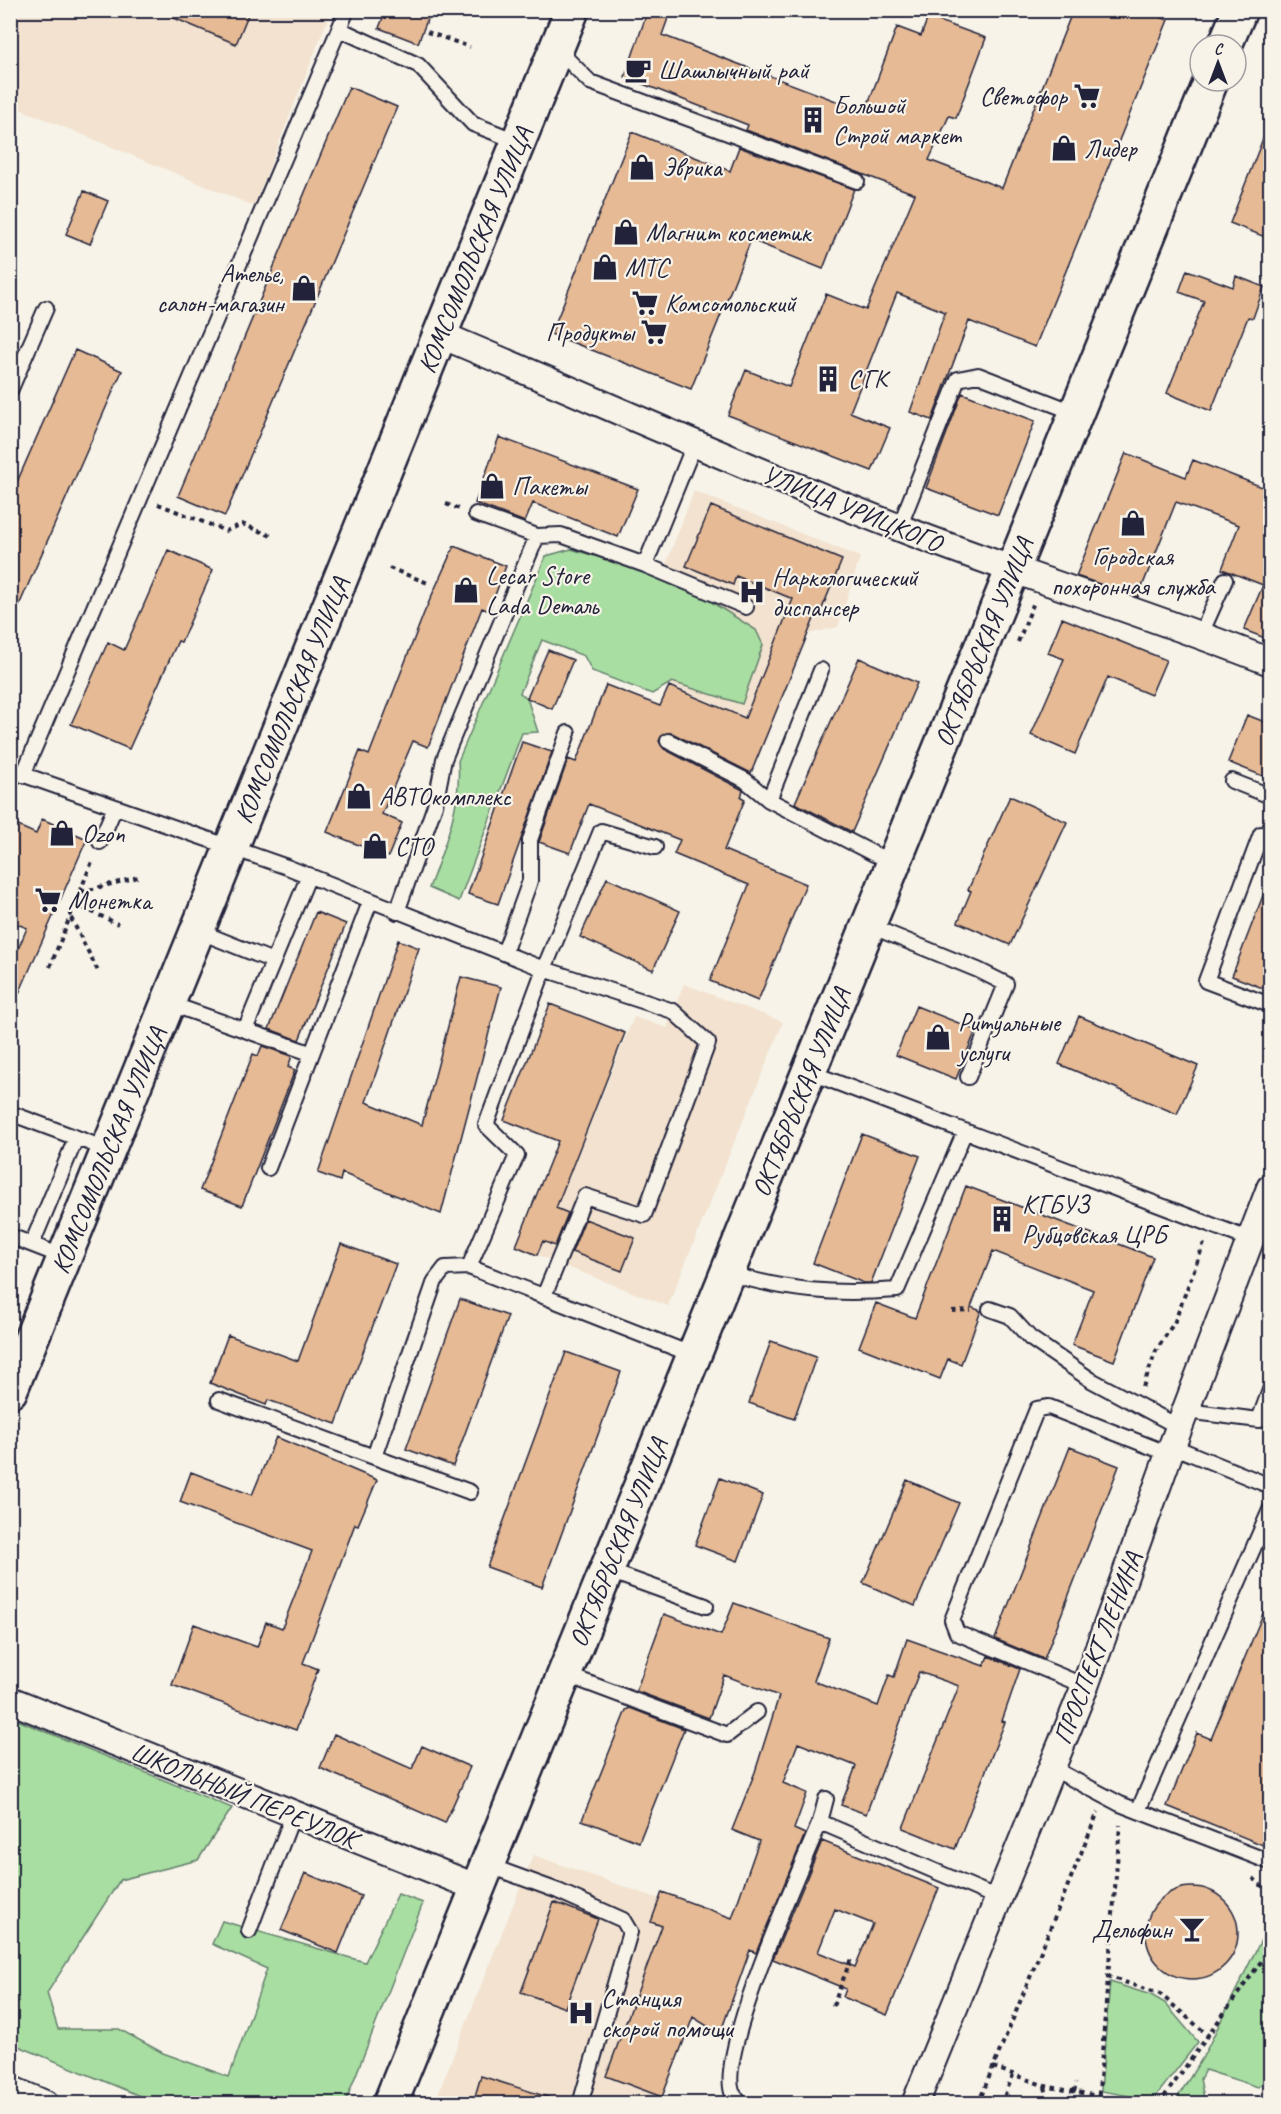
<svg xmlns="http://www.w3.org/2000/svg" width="1281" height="2114" font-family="Caveat,sans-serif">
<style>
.built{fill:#f2e2cf}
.green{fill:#a8dea1;stroke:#65806e;stroke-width:1.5}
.building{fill:#e5ba95;stroke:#22223b;stroke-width:1.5;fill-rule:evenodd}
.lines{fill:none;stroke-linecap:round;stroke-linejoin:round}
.service-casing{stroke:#22223b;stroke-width:18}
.minor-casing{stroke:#22223b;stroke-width:30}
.secondary-casing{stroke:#22223b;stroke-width:38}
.path{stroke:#22223b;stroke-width:4;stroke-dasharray:4.5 4.5;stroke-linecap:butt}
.service{stroke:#f7f3e8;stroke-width:14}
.minor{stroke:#f7f3e8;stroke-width:26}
.secondary{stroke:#f7f3e8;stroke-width:33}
.labels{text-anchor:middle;stroke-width:4.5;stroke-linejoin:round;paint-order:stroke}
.poi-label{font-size:26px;fill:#22223b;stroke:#f7f3e8;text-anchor:start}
.street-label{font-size:26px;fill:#22223b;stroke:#f7f3e8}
</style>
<rect width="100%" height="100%" fill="#f7f3e8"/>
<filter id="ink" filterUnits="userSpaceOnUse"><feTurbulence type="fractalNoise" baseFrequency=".0167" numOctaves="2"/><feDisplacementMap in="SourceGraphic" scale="12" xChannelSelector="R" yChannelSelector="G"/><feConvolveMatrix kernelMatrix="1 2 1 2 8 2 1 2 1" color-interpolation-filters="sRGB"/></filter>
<g filter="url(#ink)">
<path class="built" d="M 10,11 L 331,11 L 254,206 L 11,105 Z
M 694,491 L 860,557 L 838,627 L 808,634 L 748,718 L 627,666 Z
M 684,984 L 783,1022 L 668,1306 L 537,1255 L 634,1017 L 667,1028 Z
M 533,1855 L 728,1923 L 658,2103 L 434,2104 Z"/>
<path class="green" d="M 571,549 L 629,566 L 697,593 L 756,630 L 763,645 L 742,704 L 672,682 L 652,694 L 592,671 L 584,656 L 542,640 L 520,693 L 527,698 L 538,732 L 522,733 L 459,901 L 429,888 C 444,847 462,805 458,761 L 546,556 Z
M 10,1717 L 232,1808 L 198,1860 L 120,1880 L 47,1993 L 58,2029 L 119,2029 L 163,2053 L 229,2077 L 267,1969 L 212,1944 L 222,1921 L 365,1962 L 398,1894 L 423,1903 L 345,2103 L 157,2103 L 11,2043 Z
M 1270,1929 L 1270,2077 L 1258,2087 L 1205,2070 L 1200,2079 L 1205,2103 L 1174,2103 L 1203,2057 L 1262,1938 Z
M 1110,1982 L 1151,1995 L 1165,2003 L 1198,2042 L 1153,2100 L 1101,2091 Z"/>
<path class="building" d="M 155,10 L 250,10 L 236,44 Z
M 386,10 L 431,10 L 418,43 L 379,28 Z
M 648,10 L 671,10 L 662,35 L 865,112 L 897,27 L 921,36 L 928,17 L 986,38 L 956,118 L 949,116 L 929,160 L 1002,188 L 1073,10 L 1141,10 L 1168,20 L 1035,347 L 969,321 L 932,420 L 910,412 L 945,312 L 897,293 L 850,412 L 890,428 L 872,471 L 728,415 L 746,370 L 789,387 L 826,294 L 866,310 L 915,194 L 746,130 L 748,125 L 625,77 Z
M 349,87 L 397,107 L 225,516 L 178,496 Z
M 1269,123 L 1270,124 L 1270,239 L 1230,223 Z
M 632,132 L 730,171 L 739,147 L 854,189 L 823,269 L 751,240 L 691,389 L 551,334 Z
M 84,191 L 108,201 L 90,244 L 66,234 Z
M 1187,270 L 1233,287 L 1236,276 L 1264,287 L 1253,318 L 1248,317 L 1211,411 L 1167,393 L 1204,301 L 1179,292 Z
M 75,350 L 122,371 L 10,626 L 10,498 Z
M 962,393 L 1035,421 L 998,515 L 926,488 Z
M 499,437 L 638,489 L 618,537 L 533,503 L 525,522 L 475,503 Z
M 1126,453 L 1186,477 L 1193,460 L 1270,490 L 1270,640 L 1244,630 L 1263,585 L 1222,569 L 1239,525 L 1176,502 L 1138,597 L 1076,576 Z
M 711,506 L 842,560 L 821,611 L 818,609 L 751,773 L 672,733 L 663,734 L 659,741 L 664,749 L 743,790 L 741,797 L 745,799 L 724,850 L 806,884 L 758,1001 L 710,981 L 749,885 L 674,854 L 680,840 L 589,804 L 570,853 L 539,842 L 568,759 L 576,762 L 606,685 L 660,706 L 669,686 L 745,718 L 793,599 L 736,576 L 733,585 L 686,566 Z
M 454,546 L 506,566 L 489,611 L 482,608 L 428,747 L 413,741 L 382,814 L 402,823 L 388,857 L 327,832 L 360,751 L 369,755 L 424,613 Z
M 168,550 L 213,570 L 181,642 L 178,641 L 129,749 L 71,724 L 108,642 L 124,650 Z
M 1062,618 L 1166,660 L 1151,695 L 1108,677 L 1075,754 L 1031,735 L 1064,659 L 1048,653 Z
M 548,650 L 573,660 L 552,709 L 527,698 Z
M 859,658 L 917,683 L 852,832 L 795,803 Z
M 1247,715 L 1270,724 L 1270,779 L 1228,762 Z
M 522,742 L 552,752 L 498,904 L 468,894 Z
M 1010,796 L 1067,822 L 1010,945 L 958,922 L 971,891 L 968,890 Z
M 42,819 L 87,839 L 10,1014 L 11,966 L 27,928 L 10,921 L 10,838 L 16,825 L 36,834 Z
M 607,878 L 680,911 L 653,970 L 580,937 Z
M 1269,880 L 1270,880 L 1270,991 L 1232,976 Z
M 316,912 L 346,924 L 299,1040 L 269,1029 Z
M 398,940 L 419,948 L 366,1102 L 422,1125 L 461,977 L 501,987 L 441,1214 L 342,1173 L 340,1181 L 318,1173 Z
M 550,1004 L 625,1033 L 556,1208 L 568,1213 L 555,1246 L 543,1241 L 537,1255 L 516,1246 L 558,1141 L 504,1120 Z
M 916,1006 L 976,1030 L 956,1079 L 896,1055 Z
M 1079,1016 L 1198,1066 L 1177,1114 L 1059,1064 Z
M 262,1046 L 292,1056 L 288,1067 L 295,1070 L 242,1206 L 200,1190 L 253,1054 L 258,1056 Z
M 862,1134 L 920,1156 L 871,1283 L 864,1283 L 813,1263 Z
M 966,1186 L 1153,1257 L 1114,1361 L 1072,1345 L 1093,1290 L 993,1251 L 971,1307 L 981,1311 L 961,1364 L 948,1359 L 940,1379 L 859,1347 L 876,1303 L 915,1318 Z
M 585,1219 L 635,1238 L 622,1271 L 572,1252 Z
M 341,1244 L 396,1264 L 336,1424 L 268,1400 L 266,1405 L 210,1383 L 228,1335 L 298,1361 Z
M 460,1299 L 508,1316 L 453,1466 L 406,1449 Z
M 771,1341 L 816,1357 L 794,1419 L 749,1403 Z
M 566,1352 L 621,1372 L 542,1587 L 487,1567 Z
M 276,1437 L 377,1480 L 358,1525 L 355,1524 L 303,1663 L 318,1669 L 296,1730 L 172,1685 L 194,1624 L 257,1647 L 266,1622 L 282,1628 L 312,1551 L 180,1502 L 191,1472 L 252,1495 Z
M 1070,1447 L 1119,1466 L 1044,1659 L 995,1639 Z
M 720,1478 L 763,1495 L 738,1561 L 695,1545 Z
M 907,1480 L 959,1503 L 915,1606 L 863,1583 Z
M 1270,1597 L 1270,1848 L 1167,1806 L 1197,1733 L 1211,1739 Z
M 734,1603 L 829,1638 L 814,1681 L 878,1706 L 889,1675 L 894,1677 L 907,1639 L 984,1666 L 988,1656 L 1020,1669 L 1002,1721 L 1005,1722 L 955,1849 L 903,1828 L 959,1686 L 919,1672 L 866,1814 L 841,1805 L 856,1766 L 798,1743 L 783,1783 L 807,1793 L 794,1829 L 805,1834 L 756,1953 L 750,1950 L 720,2034 L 693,2017 L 662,2097 L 606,2076 L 662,1926 L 651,1922 L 662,1892 L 732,1918 L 759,1841 L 732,1830 L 755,1772 L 779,1696 L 724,1675 L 709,1718 L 636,1691 L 664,1614 L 721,1635 Z
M 630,1708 L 684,1729 L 639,1842 L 582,1820 L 626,1710 Z
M 334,1734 L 412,1769 L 422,1746 L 470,1767 L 445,1823 L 320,1768 Z
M 822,1841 L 939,1888 L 887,2015 L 843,1997 L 846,1989 L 773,1959 ZM 835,1909 L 873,1924 L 855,1967 L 818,1952 Z
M 305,1873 L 361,1896 L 338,1953 L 281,1930 Z
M1146 1933a46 46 0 1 1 92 0a46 46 0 1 1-92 0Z
M 554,1902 L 598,1919 L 565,2008 L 521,1992 Z
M 481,2076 L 554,2099 L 553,2103 L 473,2103 Z"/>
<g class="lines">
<g class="service-casing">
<path id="service" d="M 339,29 L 418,65 L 473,124 L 519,142
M 557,49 L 590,82 L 857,181
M 10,391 L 46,308
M 476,514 L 537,536 L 561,535 L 645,565 L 746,607
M 899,528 L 958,379 L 978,375 L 1076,413
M 645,565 L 694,445
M 1201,634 L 1225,580
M 668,741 L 745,780 L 769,800 L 874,854 L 894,861
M 10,770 L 287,867 L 544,969 L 673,1011 L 708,1043 L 644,1215 L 585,1196 L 544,1296
M 23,775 L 347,10
M 1232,781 L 1270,796
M 769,800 L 821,670
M 1261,834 L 1206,981 L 1270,1005
M 100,842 L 115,807
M 397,912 L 435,805 L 444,759 L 537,536
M 868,925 L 978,970 L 1006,984 L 968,1077
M 198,931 L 273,961
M 504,953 L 530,881 L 530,840 L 568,733
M 168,1003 L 310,1053
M 245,1030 L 309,875
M 809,1072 L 1251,1240
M 10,1113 L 109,1150
M 268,1168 L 370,902
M 10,1236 L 64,1257
M 32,1244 L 76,1138
M 469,1267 L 517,1155 L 486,1125 L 544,969 L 601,831 L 655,847
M 727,1273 C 787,1291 835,1295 897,1290 L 965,1131
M 990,1309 L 1010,1316 L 1030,1338 L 1091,1380 L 1179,1427
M 219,1400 L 374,1457 L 435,1281 L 445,1268 L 469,1267 L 693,1355
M 1186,1411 L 1259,1420 L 1270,1390
M 1172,1446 L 1270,1486
M 374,1457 L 470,1492
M 606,1570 L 706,1606
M 564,1674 L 727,1735 L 757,1712
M 1085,1686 L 957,1633 L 952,1620 L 1037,1409 L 1049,1407 L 1169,1454
M 1052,1768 L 1120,1804 L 1270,1862
M 1138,1811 L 1270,1510
M 820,1822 L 998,1898
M 487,1865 L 558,1891 L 623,1920 L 630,1932 L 580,2104
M 249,1931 L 293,1815
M 740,2104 C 738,2100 734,2096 732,2092 C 718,2050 800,1870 820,1822 L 826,1799"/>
</g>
<g class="minor-casing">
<path id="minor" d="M 441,335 C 594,399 745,468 900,528 C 1022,576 1148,613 1270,662
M 10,1700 L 478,1888
M 10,2089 L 45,2104
M 915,2104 L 1085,1686 L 1169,1454 L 1270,1188"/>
</g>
<g class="secondary-casing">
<g id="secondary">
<path d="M 1225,45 L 1240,10"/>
<path id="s1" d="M 10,1391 L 572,10"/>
<path id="s2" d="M 390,2104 L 1211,81"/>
</g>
</g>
<path class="path" d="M 475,10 L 482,16
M 427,32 L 470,47
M 158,504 L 226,531 L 242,524 L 274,537
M 446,504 L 460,509
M 389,568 L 428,583
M 1018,642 L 1034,602
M 81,892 L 138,877
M 75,904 L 118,924
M 71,918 L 98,971
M 50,967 L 93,859
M 952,1311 L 971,1310
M 1143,1387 L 1156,1351 L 1175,1321 L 1204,1243
M 1253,1878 L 1270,1893
M 1107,1976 L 1160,1994 L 1209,2036
M 833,2006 L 852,1956
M 993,2067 L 1045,2086 L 1140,2104
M 1045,2087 L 1049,2104
M 1074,2092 L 1076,2083
M 978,2104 L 1098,1812
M 1001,2104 L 1014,2073
M 1098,2104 L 1120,1825
M 1159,2104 L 1270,1949"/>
<use href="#service" class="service"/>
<use href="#minor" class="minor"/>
<use href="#secondary" class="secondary"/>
</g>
</g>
<defs>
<g id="cafe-bare" transform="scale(2.07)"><path d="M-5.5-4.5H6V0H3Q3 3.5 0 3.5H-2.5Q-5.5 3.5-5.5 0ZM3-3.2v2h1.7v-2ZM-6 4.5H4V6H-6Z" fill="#22223b" stroke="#f7f3e8" stroke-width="2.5" paint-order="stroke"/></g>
<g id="supermarket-bare" transform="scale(2.07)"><path d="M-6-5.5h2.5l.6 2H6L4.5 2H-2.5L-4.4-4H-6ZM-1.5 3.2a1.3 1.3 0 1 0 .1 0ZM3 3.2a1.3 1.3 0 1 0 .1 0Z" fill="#22223b" stroke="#f7f3e8" stroke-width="2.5" paint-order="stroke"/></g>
<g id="building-bare" transform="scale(2.07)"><path d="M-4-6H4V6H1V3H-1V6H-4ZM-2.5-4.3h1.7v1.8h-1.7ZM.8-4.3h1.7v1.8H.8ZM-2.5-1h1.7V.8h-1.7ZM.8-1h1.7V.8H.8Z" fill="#22223b" stroke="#f7f3e8" stroke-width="2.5" paint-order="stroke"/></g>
<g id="shop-bare" transform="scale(2.07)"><path d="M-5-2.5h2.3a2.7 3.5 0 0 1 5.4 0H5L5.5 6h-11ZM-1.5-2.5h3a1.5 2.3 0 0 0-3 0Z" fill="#22223b" stroke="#f7f3e8" stroke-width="2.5" paint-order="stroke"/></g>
<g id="hospital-bare" transform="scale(2.07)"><path d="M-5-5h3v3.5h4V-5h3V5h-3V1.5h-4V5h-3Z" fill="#22223b" stroke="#f7f3e8" stroke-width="2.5" paint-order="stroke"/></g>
<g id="bar-bare" transform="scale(2.07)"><path d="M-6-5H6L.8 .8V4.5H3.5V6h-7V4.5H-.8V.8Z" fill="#22223b" stroke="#f7f3e8" stroke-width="2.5" paint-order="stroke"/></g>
</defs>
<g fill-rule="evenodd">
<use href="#cafe-bare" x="638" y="70"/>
<use href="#supermarket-bare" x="1087" y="96"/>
<use href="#building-bare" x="813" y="120"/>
<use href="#shop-bare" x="1064" y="148"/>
<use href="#shop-bare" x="642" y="167"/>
<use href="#shop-bare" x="626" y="232"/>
<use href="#shop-bare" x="605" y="267"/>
<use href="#shop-bare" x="304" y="288"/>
<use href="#supermarket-bare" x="645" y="303"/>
<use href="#supermarket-bare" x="654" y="332"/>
<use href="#building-bare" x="828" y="379"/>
<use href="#shop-bare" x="492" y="486"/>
<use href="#shop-bare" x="1133" y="523"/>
<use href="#shop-bare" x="466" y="590"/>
<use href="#hospital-bare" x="752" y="592"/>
<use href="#shop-bare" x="359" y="796"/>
<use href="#shop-bare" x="62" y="833"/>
<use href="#shop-bare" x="375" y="846"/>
<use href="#supermarket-bare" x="48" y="900"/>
<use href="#shop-bare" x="938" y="1037"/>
<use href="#building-bare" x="1002" y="1219"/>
<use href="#bar-bare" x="1192" y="1929"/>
<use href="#hospital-bare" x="581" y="2013"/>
</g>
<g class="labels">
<g class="poi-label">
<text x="658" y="79">Шашлычный рай</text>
<text x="1067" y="105" text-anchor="end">Светофор</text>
<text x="833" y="114">Большой<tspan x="833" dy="30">Строй маркет</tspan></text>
<text x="1084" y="157">Лидер</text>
<text x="662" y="176">Эврика</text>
<text x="646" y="241">Магнит косметик</text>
<text x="625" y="276">МТС</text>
<text x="284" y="282" text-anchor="end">Ателье,<tspan x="284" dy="30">салон-магазин</tspan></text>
<text x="665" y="312">Комсомольский</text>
<text x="634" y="341" text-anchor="end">Продукты</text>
<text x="848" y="388">СГК</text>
<text x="512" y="495">Пакеты</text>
<text x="1133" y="565" text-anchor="middle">Городская<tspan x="1133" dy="30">похоронная служба</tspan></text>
<text x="486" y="584">Lecar Store<tspan x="486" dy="30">Lada Dеталь</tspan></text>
<text x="772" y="586">Наркологический<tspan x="772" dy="30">диспансер</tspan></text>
<text x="379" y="805">АВТОкомплекс</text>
<text x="82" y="842">Ozon</text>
<text x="395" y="855">СТО</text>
<text x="68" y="909">Монетка</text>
<text x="958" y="1031">Ритуальные<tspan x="958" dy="30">услуги</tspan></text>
<text x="1022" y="1213">КГБУЗ<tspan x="1022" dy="30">Рубцовская ЦРБ</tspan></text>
<text x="1172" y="1938" text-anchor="end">Дельфин</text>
<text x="601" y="2007">Станция<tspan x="601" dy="30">скорой помощи</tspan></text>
</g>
<g class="street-label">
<text dy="9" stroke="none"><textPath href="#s1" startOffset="1232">КОМСОМОЛЬСКАЯ УЛИЦА</textPath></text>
<text transform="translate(852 508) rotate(22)" y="9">УЛИЦА УРИЦКОГО</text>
<text dy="9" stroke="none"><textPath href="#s2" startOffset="1578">ОКТЯБРЬСКАЯ УЛИЦА</textPath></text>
<text dy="9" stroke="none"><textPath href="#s1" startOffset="746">КОМСОМОЛЬСКАЯ УЛИЦА</textPath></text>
<text dy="9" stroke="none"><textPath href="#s2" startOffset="1092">ОКТЯБРЬСКАЯ УЛИЦА</textPath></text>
<text dy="9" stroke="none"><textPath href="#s1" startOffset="260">КОМСОМОЛЬСКАЯ УЛИЦА</textPath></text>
<text dy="9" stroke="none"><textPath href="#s2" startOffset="606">ОКТЯБРЬСКАЯ УЛИЦА</textPath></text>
<text transform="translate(1097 1648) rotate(-69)" y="9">ПРОСПЕКТ ЛЕНИНА</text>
<text transform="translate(244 1795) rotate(22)" y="9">ШКОЛЬНЫЙ ПЕРЕУЛОК</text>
</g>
</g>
<rect width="1281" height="2114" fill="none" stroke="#f7f3e8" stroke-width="36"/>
<rect x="18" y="18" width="1245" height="2078" fill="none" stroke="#22223b" stroke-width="2" filter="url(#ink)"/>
<g transform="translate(1218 63)"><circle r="28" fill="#f7f3e8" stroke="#a29fa3" stroke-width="1.5"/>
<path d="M0-4.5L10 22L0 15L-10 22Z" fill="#22223b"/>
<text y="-9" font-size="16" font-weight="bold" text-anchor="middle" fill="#22223b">С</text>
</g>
</svg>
